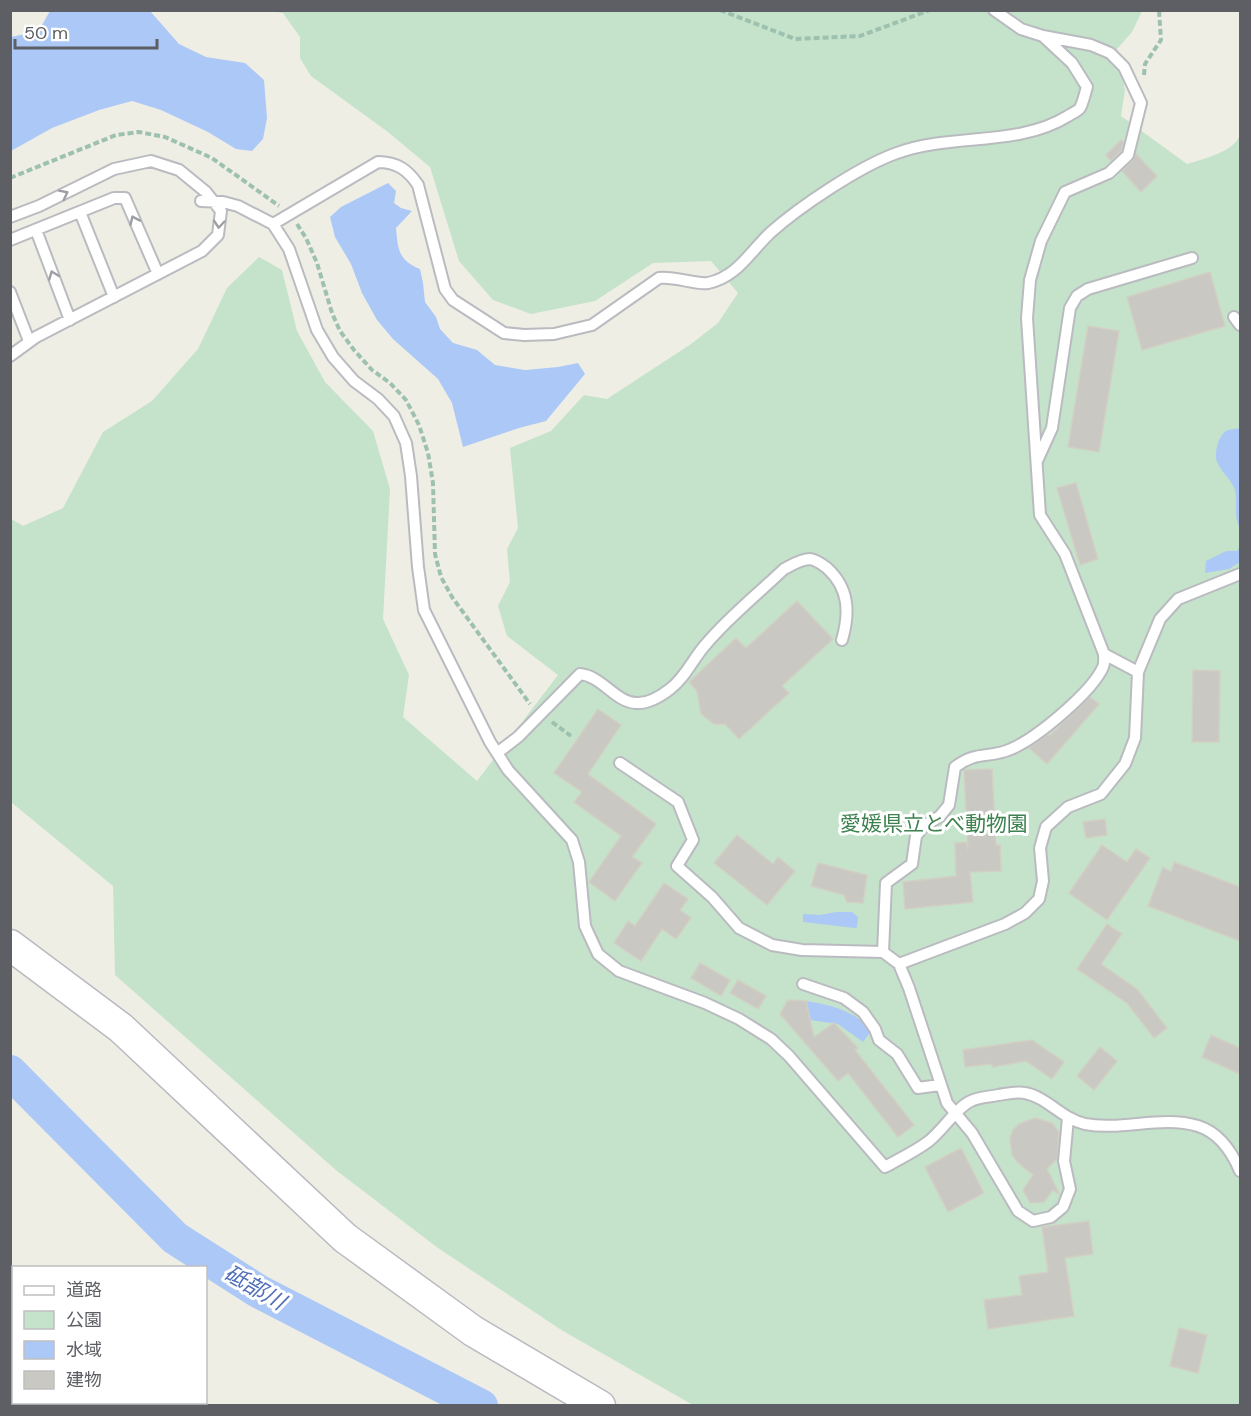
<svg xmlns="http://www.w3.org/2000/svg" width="1251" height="1416" font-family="'DM Sans','Noto Sans JP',sans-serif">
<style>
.green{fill:#c4e3ca}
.water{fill:#acc8f7}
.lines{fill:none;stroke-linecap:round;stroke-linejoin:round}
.river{stroke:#acc8f7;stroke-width:34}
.building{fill:#c9c8c2;stroke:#d2d0c4;stroke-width:1.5}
.lane-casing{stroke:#babbc0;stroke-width:14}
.secondary-casing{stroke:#b9bac0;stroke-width:33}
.highway-casing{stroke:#ddc716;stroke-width:36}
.path{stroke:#9dc1ae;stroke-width:4;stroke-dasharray:6 3;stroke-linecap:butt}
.lane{stroke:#fff;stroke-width:10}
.secondary{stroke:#fff;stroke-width:30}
.highway{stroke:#f3ee97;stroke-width:33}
.oneway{stroke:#9e9fa2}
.labels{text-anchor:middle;stroke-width:6;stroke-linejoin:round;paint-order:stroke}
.park-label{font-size:21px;fill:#3e824f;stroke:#fff}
.water-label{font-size:22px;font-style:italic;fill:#516fb8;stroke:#fff}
</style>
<rect width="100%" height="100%" fill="#eeeee5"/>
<path class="green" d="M 270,11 L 1142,11 L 1132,32 L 1117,49 L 1125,90 L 1121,116 L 1187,164 C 1203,159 1234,152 1240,135 L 1240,1405 L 693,1405 L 563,1331 L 438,1248 L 337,1171 L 115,975 L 113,886 L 11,802 L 10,518 L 23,526 L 63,508 L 103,432 L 152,401 L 198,349 L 227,288 L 259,257 L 282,270 L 297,331 L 325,382 L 373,431 L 390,489 L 383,619 L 409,675 L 403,717 L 477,781 L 558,675 L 507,636 L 498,606 L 510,582 L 507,549 L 518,528 L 510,448 L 551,431 L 584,395 L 607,399 L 691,344 L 718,323 L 738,293 L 711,261 L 653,263 L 595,301 L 531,314 L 493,300 L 459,261 L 430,167 L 388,132 L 311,76 L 300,58 L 300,37 L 283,13 Z"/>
<path class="water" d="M 50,11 L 150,11 L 179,44 L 206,57 L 245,63 L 264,80 L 267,118 L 263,139 L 252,151 L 236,149 L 208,132 L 161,110 L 132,101 L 99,110 L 52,128 L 11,151 L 11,37 L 35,32 L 42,25 Z
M 388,183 L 396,191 L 394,203 L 401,208 L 412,211 L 396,228 C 398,249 398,260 420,269 L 423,283 L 425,302 L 436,317 L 440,329 L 453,343 L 477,350 L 495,365 L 525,370 L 558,367 L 578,363 L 585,374 L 546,421 L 519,428 L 463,447 L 452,403 L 438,379 L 393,339 L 377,320 L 362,293 L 351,264 L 335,237 L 330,217 L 341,207 Z
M 1240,428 L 1240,528 C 1233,516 1238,503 1235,490 C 1231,479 1222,473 1217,462 C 1214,453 1218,436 1226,431 C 1230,429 1237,429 1240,428 Z
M 1240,547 L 1240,562 L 1229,569 L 1205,573 L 1206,561 L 1226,551 L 1237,551 Z
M 836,912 L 852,912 L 858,917 L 857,927 L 855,928 L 803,922 L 803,914 L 820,915 Z
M 806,1001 C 828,1004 859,1012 871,1031 L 863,1042 L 838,1024 L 810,1020 Z"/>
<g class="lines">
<path class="river" d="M 10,1072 L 175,1238 L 258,1291 L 481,1406"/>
</g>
<path class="building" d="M 1121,140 L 1124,142 L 1121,151 L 1111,161 L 1106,155 Z
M 1136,154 L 1157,176 L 1141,192 L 1122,171 L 1133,160 Z
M 1210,272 L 1225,326 L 1142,350 L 1127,297 Z
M 1088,326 L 1119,331 L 1099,452 L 1068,447 Z
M 1076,483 L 1098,559 L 1080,565 L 1057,488 Z
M 797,601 L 833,639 L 782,686 L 789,693 L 739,739 L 725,724 L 714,724 L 701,714 L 697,691 L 689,682 L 736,638 L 746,648 Z
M 1193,670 L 1220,671 L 1219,742 L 1192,742 Z
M 1090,697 L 1099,704 L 1047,764 L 1029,748 L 1047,735 L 1049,736 Z
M 598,709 L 621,725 L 588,774 L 656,824 L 632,857 L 642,863 L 615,901 L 589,882 L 621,836 L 574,802 L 582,792 L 554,773 Z
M 992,769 L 996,845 L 1000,845 L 1001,871 L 970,872 L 973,902 L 905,909 L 903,882 L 956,876 L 955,843 L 967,842 L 968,850 L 964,770 Z
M 1105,819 L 1107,835 L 1086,838 L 1083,822 Z
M 737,835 L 773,864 L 778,857 L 795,871 L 767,905 L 714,863 Z
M 1102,845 L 1127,862 L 1136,849 L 1150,858 L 1107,920 L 1069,893 Z
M 1174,862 L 1240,887 L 1240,941 L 1148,906 L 1163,867 L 1171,872 Z
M 818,863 L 867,875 L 863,903 L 847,902 L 844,895 L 811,886 Z
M 664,883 L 688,899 L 680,910 L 691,918 L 676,939 L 662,929 L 641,961 L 614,943 L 628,921 L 635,926 Z
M 1107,924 L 1122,934 L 1101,964 L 1137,989 L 1167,1028 L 1154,1038 L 1127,1003 L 1077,969 Z
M 700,963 L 730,980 L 721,996 L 691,978 Z
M 738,980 L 766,996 L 758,1009 L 730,993 Z
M 788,1000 L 806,1001 L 814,1037 L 834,1023 L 858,1048 L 855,1050 L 914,1125 L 898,1137 L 848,1073 L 838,1081 L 780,1014 Z
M 1211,1035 L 1240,1048 L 1240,1074 L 1202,1057 Z
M 1032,1040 L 1064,1062 L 1052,1079 L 1026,1061 L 992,1067 L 992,1064 L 965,1067 L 963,1050 Z
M 1100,1047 L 1117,1061 L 1094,1090 L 1077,1076 Z
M 1035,1118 L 1052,1123 L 1059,1132 L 1057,1159 L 1047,1169 L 1060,1195 L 1053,1190 L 1044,1202 L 1030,1203 L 1023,1190 L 1033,1175 L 1017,1162 L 1012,1155 L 1010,1138 L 1013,1130 L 1019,1124 Z
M 961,1148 L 984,1193 L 948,1212 L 925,1167 Z
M 1089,1221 L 1093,1254 L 1065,1258 L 1074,1316 L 988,1329 L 984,1300 L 1022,1295 L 1019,1276 L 1048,1272 L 1042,1227 Z
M 1179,1328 L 1207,1335 L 1198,1373 L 1170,1366 Z"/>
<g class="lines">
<g class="lane-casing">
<path id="lane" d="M 201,201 L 223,202 L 238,206 L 273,224 L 289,249 L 317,330 L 333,357 L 354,381 L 378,399 L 394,416 L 406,443 L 411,476 L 418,567 L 424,610 L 490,742 L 508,770 L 572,840 L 579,862 L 585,926 L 598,954 L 619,971 L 705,1003 L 739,1019 L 771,1039 L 789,1056 L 885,1167 C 899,1159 916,1151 929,1141 C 942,1131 958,1106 971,1101 C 979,1097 989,1097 998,1095 C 1006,1094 1016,1091 1025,1093 C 1047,1097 1062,1119 1085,1124 C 1122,1131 1162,1115 1198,1126 C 1220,1133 1232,1152 1240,1171
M 80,212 L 114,297
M 10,217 L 39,206 L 114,169 L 151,161 L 179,170 L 206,192 L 221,211 L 218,235 L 202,251 L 36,337 L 10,356
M 273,224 L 378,162 C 397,162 408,170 418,185 L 445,289 L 453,300 L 504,333 L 524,335 L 554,334 L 592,325 L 659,278 C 674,276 697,285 708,283 C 737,277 750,252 770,233 C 799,207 860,166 897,153 C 952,133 1018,147 1068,116 C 1071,114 1078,111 1080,108 C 1083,103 1085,93 1087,87 L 1072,63 L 1044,37
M 36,230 L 70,320
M 10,240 L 114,198 L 125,198 L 158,274
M 10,292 L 29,341
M 1234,317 L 1240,325
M 1037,461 L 1052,428 L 1070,308 L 1077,296 L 1088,289 L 1192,258
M 1104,654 L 1138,672
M 497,753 L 518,737 L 580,674 C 602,676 615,702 636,703 C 648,704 661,696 670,689 C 686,677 693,658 707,643 C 730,616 759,593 784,569 C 792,565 801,559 810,559 C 816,560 822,564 827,568 C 849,588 850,612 842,640
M 620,763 L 678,802 L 693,840 L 677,866 L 712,897 L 739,928 L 772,945 L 802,950 L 883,952
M 899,964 L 883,952 L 886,883 L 912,864 L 916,836 L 924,826 L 940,816 L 949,805 L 955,767 C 977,750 989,759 1011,749 C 1037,738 1092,692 1103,667 C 1105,663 1104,658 1104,654 L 1065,554 L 1040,515 L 1027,318 L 1030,280 L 1041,241 L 1065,192 L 1109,173 L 1128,155 L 1141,103 L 1124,67 L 1110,53 L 1091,45 L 1043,36 L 1021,29 L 994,10
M 803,984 L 844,998 L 863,1012 L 875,1029 L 879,1040 L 897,1054 L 918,1088 L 940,1085
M 1068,1118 L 1064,1161 L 1070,1189 L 1063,1207 L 1051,1217 L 1033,1221 L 1018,1211 L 972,1133 L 947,1103 L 909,988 L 899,964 L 1005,924 L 1025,913 L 1039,899 L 1043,881 L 1040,848 L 1046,827 L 1068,807 L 1101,794 L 1125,764 L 1135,738 L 1138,672 L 1160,619 L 1178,599 L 1240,574"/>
</g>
<g class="secondary-casing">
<path id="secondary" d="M 10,945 L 121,1028 L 345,1238 L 473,1331 L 600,1406"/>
</g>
<g class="highway-casing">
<path id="highway" d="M 10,1383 L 14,1384
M 50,1402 L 56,1406"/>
</g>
<path class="path" d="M 720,10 L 795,39 L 860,36 L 930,10
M 1144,75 L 1145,64 L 1161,40 L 1159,10
M 10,178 L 116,135 L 139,132 L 165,137 L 212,158 L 279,206
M 297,224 L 306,238 L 317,263 L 332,313 L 340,331 L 354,350 L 372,370 L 390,383 L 406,400 L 419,425 L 428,453 L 433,483 L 435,554 L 441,577 L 452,597 L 530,704
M 552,722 L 571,736"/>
<use href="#lane" class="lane"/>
<use href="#secondary" class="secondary"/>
<use href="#highway" class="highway"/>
</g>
<defs><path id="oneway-chevron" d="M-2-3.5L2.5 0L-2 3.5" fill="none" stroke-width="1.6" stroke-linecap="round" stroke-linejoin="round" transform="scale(1.5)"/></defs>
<g class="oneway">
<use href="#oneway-chevron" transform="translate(64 194) rotate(-27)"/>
<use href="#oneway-chevron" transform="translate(134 220) rotate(-114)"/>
<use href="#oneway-chevron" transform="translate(219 224) rotate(95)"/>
<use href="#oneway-chevron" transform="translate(53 275) rotate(-111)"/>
</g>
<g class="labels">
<g class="park-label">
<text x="934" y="831">愛媛県立とべ動物園</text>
</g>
<g class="water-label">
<text transform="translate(255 1287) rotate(30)" y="8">砥部川</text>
</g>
</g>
<rect width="1251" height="1416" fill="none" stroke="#5d5f64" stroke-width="24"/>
<rect x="12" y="1266" width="195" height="138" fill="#ffffff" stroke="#bebfc1" stroke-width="1.5"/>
<rect x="24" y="1286" width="30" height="9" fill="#ffffff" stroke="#bebfc1" stroke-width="1.5"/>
<text x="66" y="1296" font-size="18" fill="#5d5f64">道路</text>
<rect x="24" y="1311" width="30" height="18" fill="#c4e3ca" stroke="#bebfc1" stroke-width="1.5"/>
<text x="66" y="1326" font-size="18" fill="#5d5f64">公園</text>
<rect x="24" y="1341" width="30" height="18" fill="#acc8f7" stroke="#bebfc1" stroke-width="1.5"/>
<text x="66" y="1356" font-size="18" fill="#5d5f64">水域</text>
<rect x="24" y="1371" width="30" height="18" fill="#c9c8c2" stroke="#bebfc1" stroke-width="1.5"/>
<text x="66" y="1386" font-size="18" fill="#5d5f64">建物</text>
<path d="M15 39v9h142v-9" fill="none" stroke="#5d5f64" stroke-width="3"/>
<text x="24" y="39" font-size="18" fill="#5d5f64" stroke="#ffffff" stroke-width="4.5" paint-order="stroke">50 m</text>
</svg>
